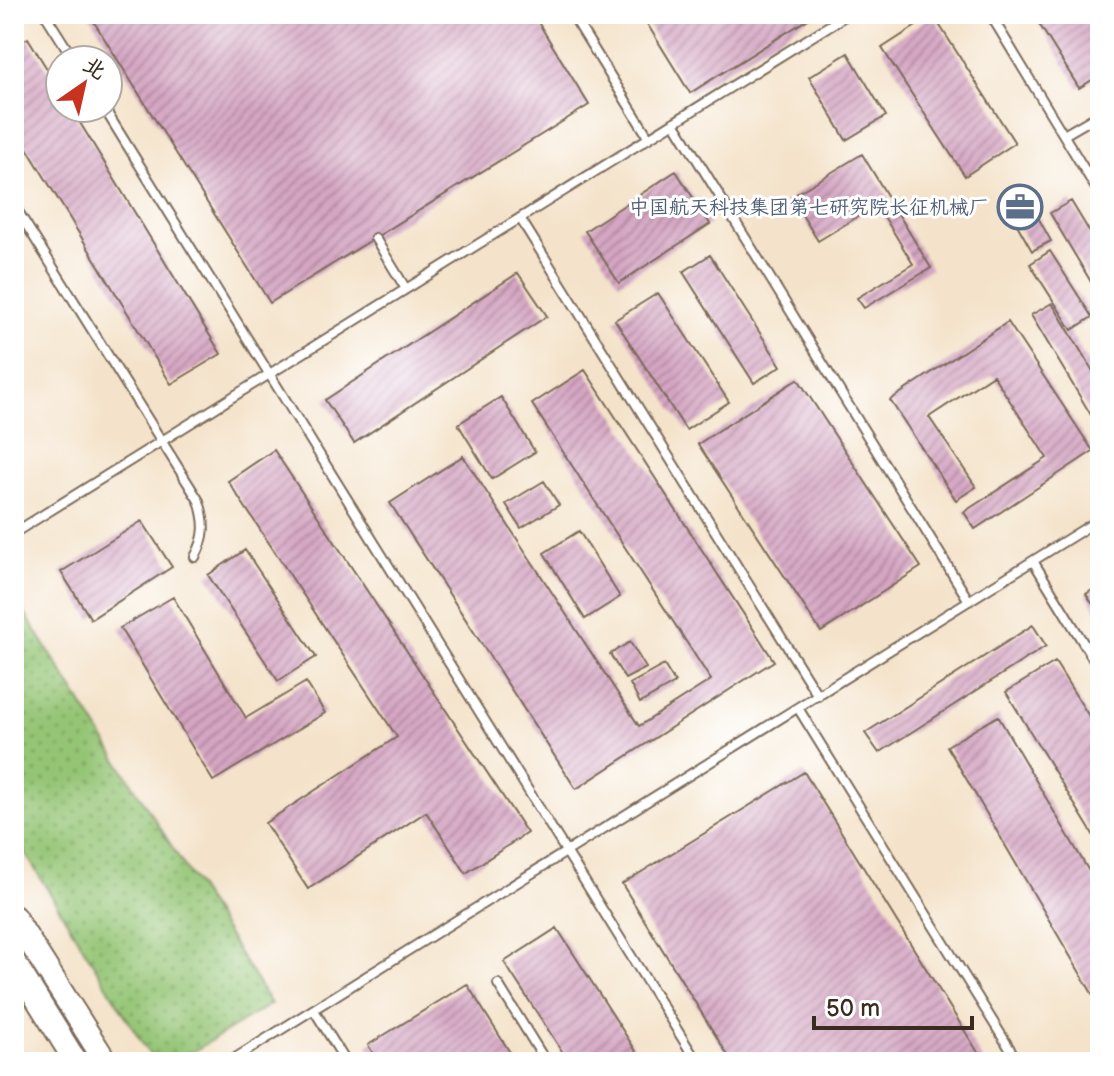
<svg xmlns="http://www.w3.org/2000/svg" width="1114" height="1076" font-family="'Balsamiq Sans','LXGW WenKai TC',sans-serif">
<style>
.grass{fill:url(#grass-dots);stroke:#687849;stroke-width:2}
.building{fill:url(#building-hatch)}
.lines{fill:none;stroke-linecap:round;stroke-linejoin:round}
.service-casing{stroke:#7c6b5a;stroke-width:12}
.secondary-casing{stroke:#7c6b5a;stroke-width:26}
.service{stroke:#fff;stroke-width:8}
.secondary{stroke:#fff;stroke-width:22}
.labels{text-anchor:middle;stroke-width:6;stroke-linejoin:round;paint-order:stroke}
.service-label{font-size:20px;fill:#4e5e75;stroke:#fff;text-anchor:end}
</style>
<defs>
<pattern id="grass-dots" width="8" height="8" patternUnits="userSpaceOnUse" patternTransform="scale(2)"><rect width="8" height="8" fill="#94c574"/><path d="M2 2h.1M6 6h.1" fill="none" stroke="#7aa05f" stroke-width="1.8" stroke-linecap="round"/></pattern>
<pattern id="building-hatch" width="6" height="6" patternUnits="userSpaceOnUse" patternTransform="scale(2)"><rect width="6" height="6" fill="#d5a6c3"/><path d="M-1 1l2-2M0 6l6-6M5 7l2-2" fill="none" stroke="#ae879e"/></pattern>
</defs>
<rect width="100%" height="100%" fill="#fff"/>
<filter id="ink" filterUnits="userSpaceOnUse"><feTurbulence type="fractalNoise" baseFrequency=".0125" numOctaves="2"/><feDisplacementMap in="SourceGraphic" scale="16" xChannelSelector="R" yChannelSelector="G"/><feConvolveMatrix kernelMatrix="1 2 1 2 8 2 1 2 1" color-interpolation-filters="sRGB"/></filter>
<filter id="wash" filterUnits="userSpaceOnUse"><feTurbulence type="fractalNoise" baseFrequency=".006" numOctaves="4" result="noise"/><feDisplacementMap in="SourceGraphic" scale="32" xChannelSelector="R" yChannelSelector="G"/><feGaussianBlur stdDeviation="1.8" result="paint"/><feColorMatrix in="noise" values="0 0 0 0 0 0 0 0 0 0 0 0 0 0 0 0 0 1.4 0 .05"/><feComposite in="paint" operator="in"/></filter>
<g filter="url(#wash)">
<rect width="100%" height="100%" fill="#f4e3ca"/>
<path class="grass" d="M 14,596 L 271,1004 L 176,1062 L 149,1054 L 14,835 Z"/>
<g id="blocks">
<path class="building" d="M 89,14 L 533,14 L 589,105 L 270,303 Z
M 641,14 L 816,14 L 690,93 Z
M 1033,14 L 1085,14 L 1100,39 L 1100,75 L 1079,88 Z
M 933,15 L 1015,143 L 965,176 L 882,48 Z
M 28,38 L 60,90 L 60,108 L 71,108 L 221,354 L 171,384 L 14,127 L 14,46 Z
M 848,53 L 886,116 L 846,140 L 809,77 Z
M 862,154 L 931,268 L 864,308 L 857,298 L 913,264 L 877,205 L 818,241 L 791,197 Z
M 676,171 L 710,224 L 619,283 L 585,231 Z
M 1071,201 L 1100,249 L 1100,297 L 1050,213 Z
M 1034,210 L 1051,241 L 1032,251 L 1015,221 Z
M 1050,251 L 1092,317 L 1072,330 L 1030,264 Z
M 710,255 L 781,366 L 754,383 L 683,272 Z
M 518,273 L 547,316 L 354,443 L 325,400 Z
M 658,293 L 729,402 L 686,430 L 615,320 Z
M 1052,303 L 1100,383 L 1100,430 L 1031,315 Z
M 1008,322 L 1093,451 L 975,529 L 964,512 L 1047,458 L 993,375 L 929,417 L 976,487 L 956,500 L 890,400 Z
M 585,370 L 774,661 L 576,789 L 390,503 L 463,456 L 639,726 L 711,680 L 532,404 Z
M 798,379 L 921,567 L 821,632 L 698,444 Z
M 501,397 L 535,452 L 492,479 L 458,424 Z
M 274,450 L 527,833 L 466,873 L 426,812 L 308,889 L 265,823 L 397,737 L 228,481 Z
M 544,481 L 559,505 L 521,528 L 506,504 Z
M 142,521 L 172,567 L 91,619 L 61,572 Z
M 579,531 L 620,597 L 585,619 L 544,553 Z
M 245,550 L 316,657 L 278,681 L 208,575 Z
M 1100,585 L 1100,615 L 1086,594 Z
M 173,597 L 246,718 L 306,682 L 325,713 L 213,781 L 120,628 Z
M 1033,625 L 1046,646 L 879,753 L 865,733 Z
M 630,642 L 646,668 L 625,679 L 610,654 Z
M 1055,662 L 1100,734 L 1100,846 L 1006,692 Z
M 664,665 L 675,683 L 640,703 L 630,684 Z
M 998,716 L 1100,890 L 1100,1007 L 947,746 Z
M 804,772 L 984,1062 L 732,1062 L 622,884 Z
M 557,928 L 643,1062 L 569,1062 L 504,962 Z
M 467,984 L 516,1062 L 378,1062 L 368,1045 Z"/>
</g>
</g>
<g filter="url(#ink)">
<use href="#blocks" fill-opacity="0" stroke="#7c6b5a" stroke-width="2"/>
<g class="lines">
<g class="service-casing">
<path id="service" d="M 45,14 L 74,60
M 572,14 L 649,138
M 990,14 L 1100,195
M 104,108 L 697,1062
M 674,122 L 969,601
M 1064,135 L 1100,114
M 14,205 L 199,501 C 206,523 206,537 195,557
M 520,218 L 818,696
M 375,238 L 406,289
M 14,533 L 848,14
M 1033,561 L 1100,670
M 798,708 L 1018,1062
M 498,984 L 546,1062
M 314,1010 L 346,1062
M 229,1062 L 1100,519"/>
</g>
<g class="secondary-casing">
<path id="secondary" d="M 14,917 L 106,1062
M 14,962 L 76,1062"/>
</g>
<use href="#service" class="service"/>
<use href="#secondary" class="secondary"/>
</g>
</g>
<defs>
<g id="office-ring" transform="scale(2.3)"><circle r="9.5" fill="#fff" stroke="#5c6f8a" stroke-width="1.5"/><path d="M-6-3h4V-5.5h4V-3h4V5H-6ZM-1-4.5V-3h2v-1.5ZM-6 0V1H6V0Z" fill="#5c6f8a"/></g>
</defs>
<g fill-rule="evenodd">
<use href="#office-ring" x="1020" y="207"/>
</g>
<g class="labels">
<g class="service-label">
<text x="989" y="214">中国航天科技集团第七研究院长征机械厂</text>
</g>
</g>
<rect width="1114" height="1076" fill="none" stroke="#fff" stroke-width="48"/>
<g transform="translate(84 84) rotate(34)"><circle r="38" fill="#ffffff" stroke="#b1aaa5" stroke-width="2"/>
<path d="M0-6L14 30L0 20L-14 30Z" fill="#c8321e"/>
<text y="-12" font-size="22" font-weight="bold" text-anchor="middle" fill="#3b2a1e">北</text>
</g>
<path d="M814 1016v12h158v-12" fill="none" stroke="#3b2a1e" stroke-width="4"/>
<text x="826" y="1016" font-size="24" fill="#3b2a1e" stroke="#ffffff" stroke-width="6" paint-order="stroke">50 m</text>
</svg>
